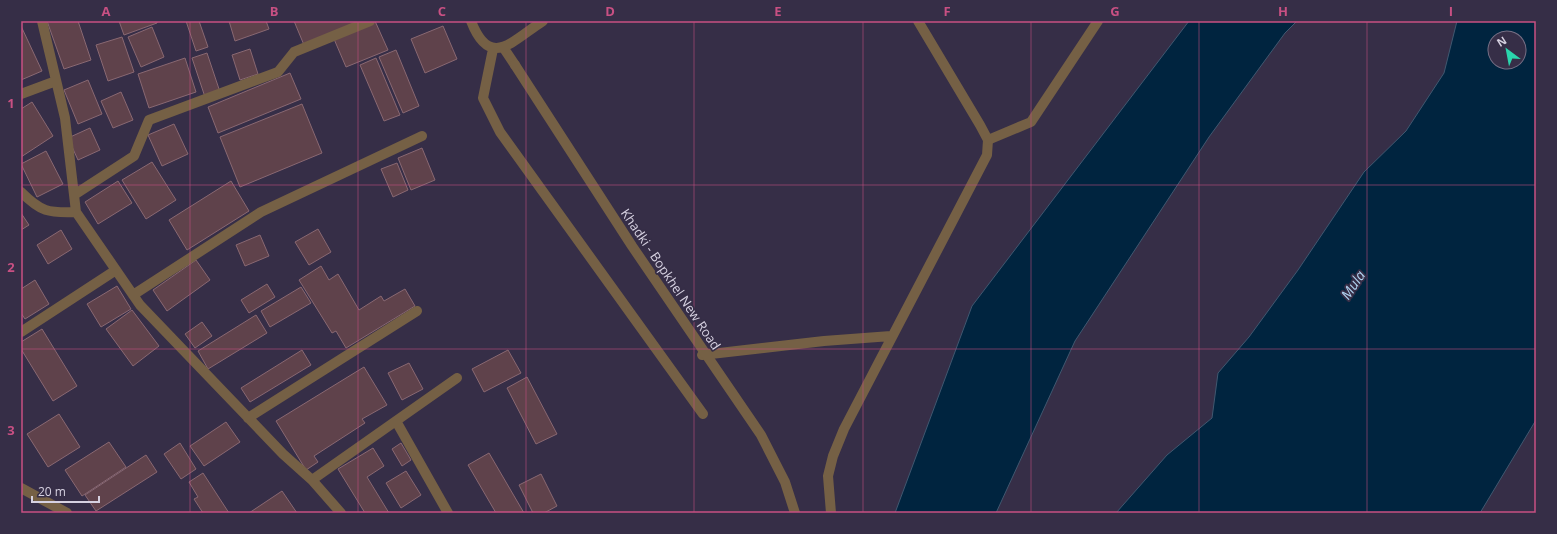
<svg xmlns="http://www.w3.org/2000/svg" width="1557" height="534" font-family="'Open Sans',sans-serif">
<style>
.water{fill:#00243f;stroke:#405870;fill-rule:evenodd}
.building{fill:#5f424b;stroke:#896872}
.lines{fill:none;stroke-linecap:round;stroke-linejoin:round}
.service{stroke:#756045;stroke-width:10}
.minor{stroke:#756045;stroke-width:10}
.minor-bridge{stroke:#756045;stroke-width:10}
.grid{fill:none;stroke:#c85083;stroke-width:1;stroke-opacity:0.55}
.labels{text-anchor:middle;stroke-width:3.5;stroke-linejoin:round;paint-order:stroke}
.street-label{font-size:13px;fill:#d6d1e1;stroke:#362e47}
.water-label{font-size:14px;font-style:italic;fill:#b1d3f1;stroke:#362e47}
.neatline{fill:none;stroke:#c85083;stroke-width:1.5}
.grid-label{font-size:13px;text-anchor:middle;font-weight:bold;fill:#c85083}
</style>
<rect width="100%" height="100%" fill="#362e47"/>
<path class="water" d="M 1189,21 L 1297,21 L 1285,33 L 1209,137 L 1075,341 L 996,513 L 895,513 L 972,306 Z
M 1457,21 L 1536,21 L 1536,420 L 1480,513 L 1116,513 L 1167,455 L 1212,418 L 1218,373 L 1249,337 L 1298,270 L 1364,172 L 1406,131 L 1444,73 ZM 1495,38 L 1519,38 L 1519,62 L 1495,62 Z"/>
<path class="building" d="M 47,21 L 78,21 L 91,60 L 64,69 Z
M 119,21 L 157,21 L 157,23 L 124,35 Z
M 186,21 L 199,21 L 208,47 L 196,51 Z
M 229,21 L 266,21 L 269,29 L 235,41 Z
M 294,21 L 361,21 L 304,45 Z
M 375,21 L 388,50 L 346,67 L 334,39 Z
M 21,26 L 42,71 L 21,80 Z
M 443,26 L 457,59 L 425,73 L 411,39 Z
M 152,27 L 164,57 L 141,67 L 128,37 Z
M 122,37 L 134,72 L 108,81 L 96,45 Z
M 250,49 L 258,74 L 240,80 L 232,55 Z
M 396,50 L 419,106 L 403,113 L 379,57 Z
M 207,53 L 220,92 L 205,97 L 192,58 Z
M 185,58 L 196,92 L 149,108 L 138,74 Z
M 376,58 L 400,115 L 384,121 L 360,65 Z
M 290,73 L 301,99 L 218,133 L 208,107 Z
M 88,80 L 102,114 L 78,124 L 64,90 Z
M 121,92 L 133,120 L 113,128 L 101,101 Z
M 32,102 L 53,136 L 21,157 L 21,109 Z
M 302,104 L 322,153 L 240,187 L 220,137 Z
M 174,124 L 188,154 L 162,166 L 148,135 Z
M 90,128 L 100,150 L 78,160 L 68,138 Z
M 422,148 L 435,180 L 411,190 L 398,158 Z
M 46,151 L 63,184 L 37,197 L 21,164 Z
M 152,162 L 176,200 L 146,219 L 122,180 Z
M 397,163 L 408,190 L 393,197 L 381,169 Z
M 118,181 L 132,203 L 98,224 L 85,202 Z
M 231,181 L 249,211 L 187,250 L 169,220 Z
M 21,213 L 29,225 L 21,230 Z
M 318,229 L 331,252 L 309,265 L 295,242 Z
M 61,230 L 72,249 L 48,264 L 37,245 Z
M 260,235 L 269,256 L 245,266 L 236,245 Z
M 196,260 L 210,280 L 167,311 L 153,290 Z
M 321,266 L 329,280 L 338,274 L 359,310 L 381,296 L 384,301 L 405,289 L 415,306 L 346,348 L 336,331 L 332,333 L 299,280 Z
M 35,280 L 49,304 L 25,319 L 21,313 L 21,289 Z
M 267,284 L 275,297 L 249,313 L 241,300 Z
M 117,286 L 131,309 L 101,327 L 87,304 Z
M 301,287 L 311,303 L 270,327 L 261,311 Z
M 132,310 L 159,346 L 133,366 L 106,329 Z
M 256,315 L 267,333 L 208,369 L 198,351 Z
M 202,322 L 212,336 L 195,348 L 185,334 Z
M 42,329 L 77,386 L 53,401 L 21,349 L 21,342 Z
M 302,350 L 311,365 L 250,402 L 241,388 Z
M 508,350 L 521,373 L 484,392 L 472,369 Z
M 409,363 L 423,389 L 402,400 L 388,373 Z
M 364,367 L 387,405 L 362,419 L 365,423 L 314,456 L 318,462 L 306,470 L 276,421 Z
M 527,377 L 557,434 L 536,444 L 507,388 Z
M 59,414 L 80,447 L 48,467 L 27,434 Z
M 226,422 L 240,442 L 204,466 L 190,446 Z
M 109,442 L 126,467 L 82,496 L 65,470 Z
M 180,443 L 196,469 L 181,479 L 164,454 Z
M 401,443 L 411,460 L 402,466 L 392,449 Z
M 373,448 L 384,466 L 367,477 L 389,513 L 365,513 L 338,469 Z
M 489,453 L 524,513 L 496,513 L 468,465 Z
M 146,455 L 157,472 L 96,511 L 85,495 Z
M 406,471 L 421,495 L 401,508 L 386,483 Z
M 203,473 L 229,513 L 203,513 L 194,499 L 198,497 L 189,482 Z
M 541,474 L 557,506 L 544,513 L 533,513 L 519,485 Z
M 282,491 L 297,513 L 249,513 Z"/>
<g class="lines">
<path class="service" d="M 702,355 L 824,341 L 891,336
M 831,513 L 828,476 L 833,456 L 844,429 L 987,155 L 988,140 L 980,125 L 918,21"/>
<path class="minor" d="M 42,21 L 65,118 L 76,212
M 471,21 C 490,70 512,41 543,21
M 503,47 L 515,65
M 493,49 L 483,98 L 500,132 L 703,414
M 21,94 L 56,81
M 988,140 L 1031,122 L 1098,21
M 21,192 C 41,212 48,213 76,212 L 140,305 L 283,454 L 312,480 L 341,513
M 74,195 L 134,156 L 149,120 L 278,72 L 294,52 L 370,21
M 133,295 L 261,212 L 422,136
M 21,332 L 116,270
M 248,418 L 417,311
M 396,421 L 448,513
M 312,480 L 457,378
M 21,488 L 67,513"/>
<path class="minor-bridge" d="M 515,65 L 632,246 L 761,435 L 785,482 L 795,513"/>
</g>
<path class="grid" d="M 190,21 L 190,513M 358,21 L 358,513M 526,21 L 526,513M 694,21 L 694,513M 863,21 L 863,513M 1031,21 L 1031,513M 1199,21 L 1199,513M 1367,21 L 1367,513M 21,185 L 1536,185M 21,349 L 1536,349"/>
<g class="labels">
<g class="street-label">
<text transform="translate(671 279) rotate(56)" y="5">Khadki - Bopkhel New Road</text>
</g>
<g class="water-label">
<text transform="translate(1353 285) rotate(-56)" y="5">Mula</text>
</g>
</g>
<rect width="1557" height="534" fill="none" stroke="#362e47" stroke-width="44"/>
<g transform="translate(1507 50) rotate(328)"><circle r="19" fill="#362e47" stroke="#766f85"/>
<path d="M0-3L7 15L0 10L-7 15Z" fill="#2ad5ac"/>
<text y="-6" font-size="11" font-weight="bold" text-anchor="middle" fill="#d6d1e1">N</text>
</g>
<path d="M32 496v6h67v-6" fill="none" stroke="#d6d1e1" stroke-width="2"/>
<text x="38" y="496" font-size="12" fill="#d6d1e1" stroke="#362e47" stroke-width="3" paint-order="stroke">20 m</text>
<rect x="22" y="22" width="1513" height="490" class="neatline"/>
<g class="grid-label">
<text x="106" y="16">A</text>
<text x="274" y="16">B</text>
<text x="442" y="16">C</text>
<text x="610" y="16">D</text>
<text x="778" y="16">E</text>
<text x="947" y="16">F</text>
<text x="1115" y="16">G</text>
<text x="1283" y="16">H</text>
<text x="1451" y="16">I</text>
<text x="11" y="108">1</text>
<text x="11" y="272">2</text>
<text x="11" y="435">3</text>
</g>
</svg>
